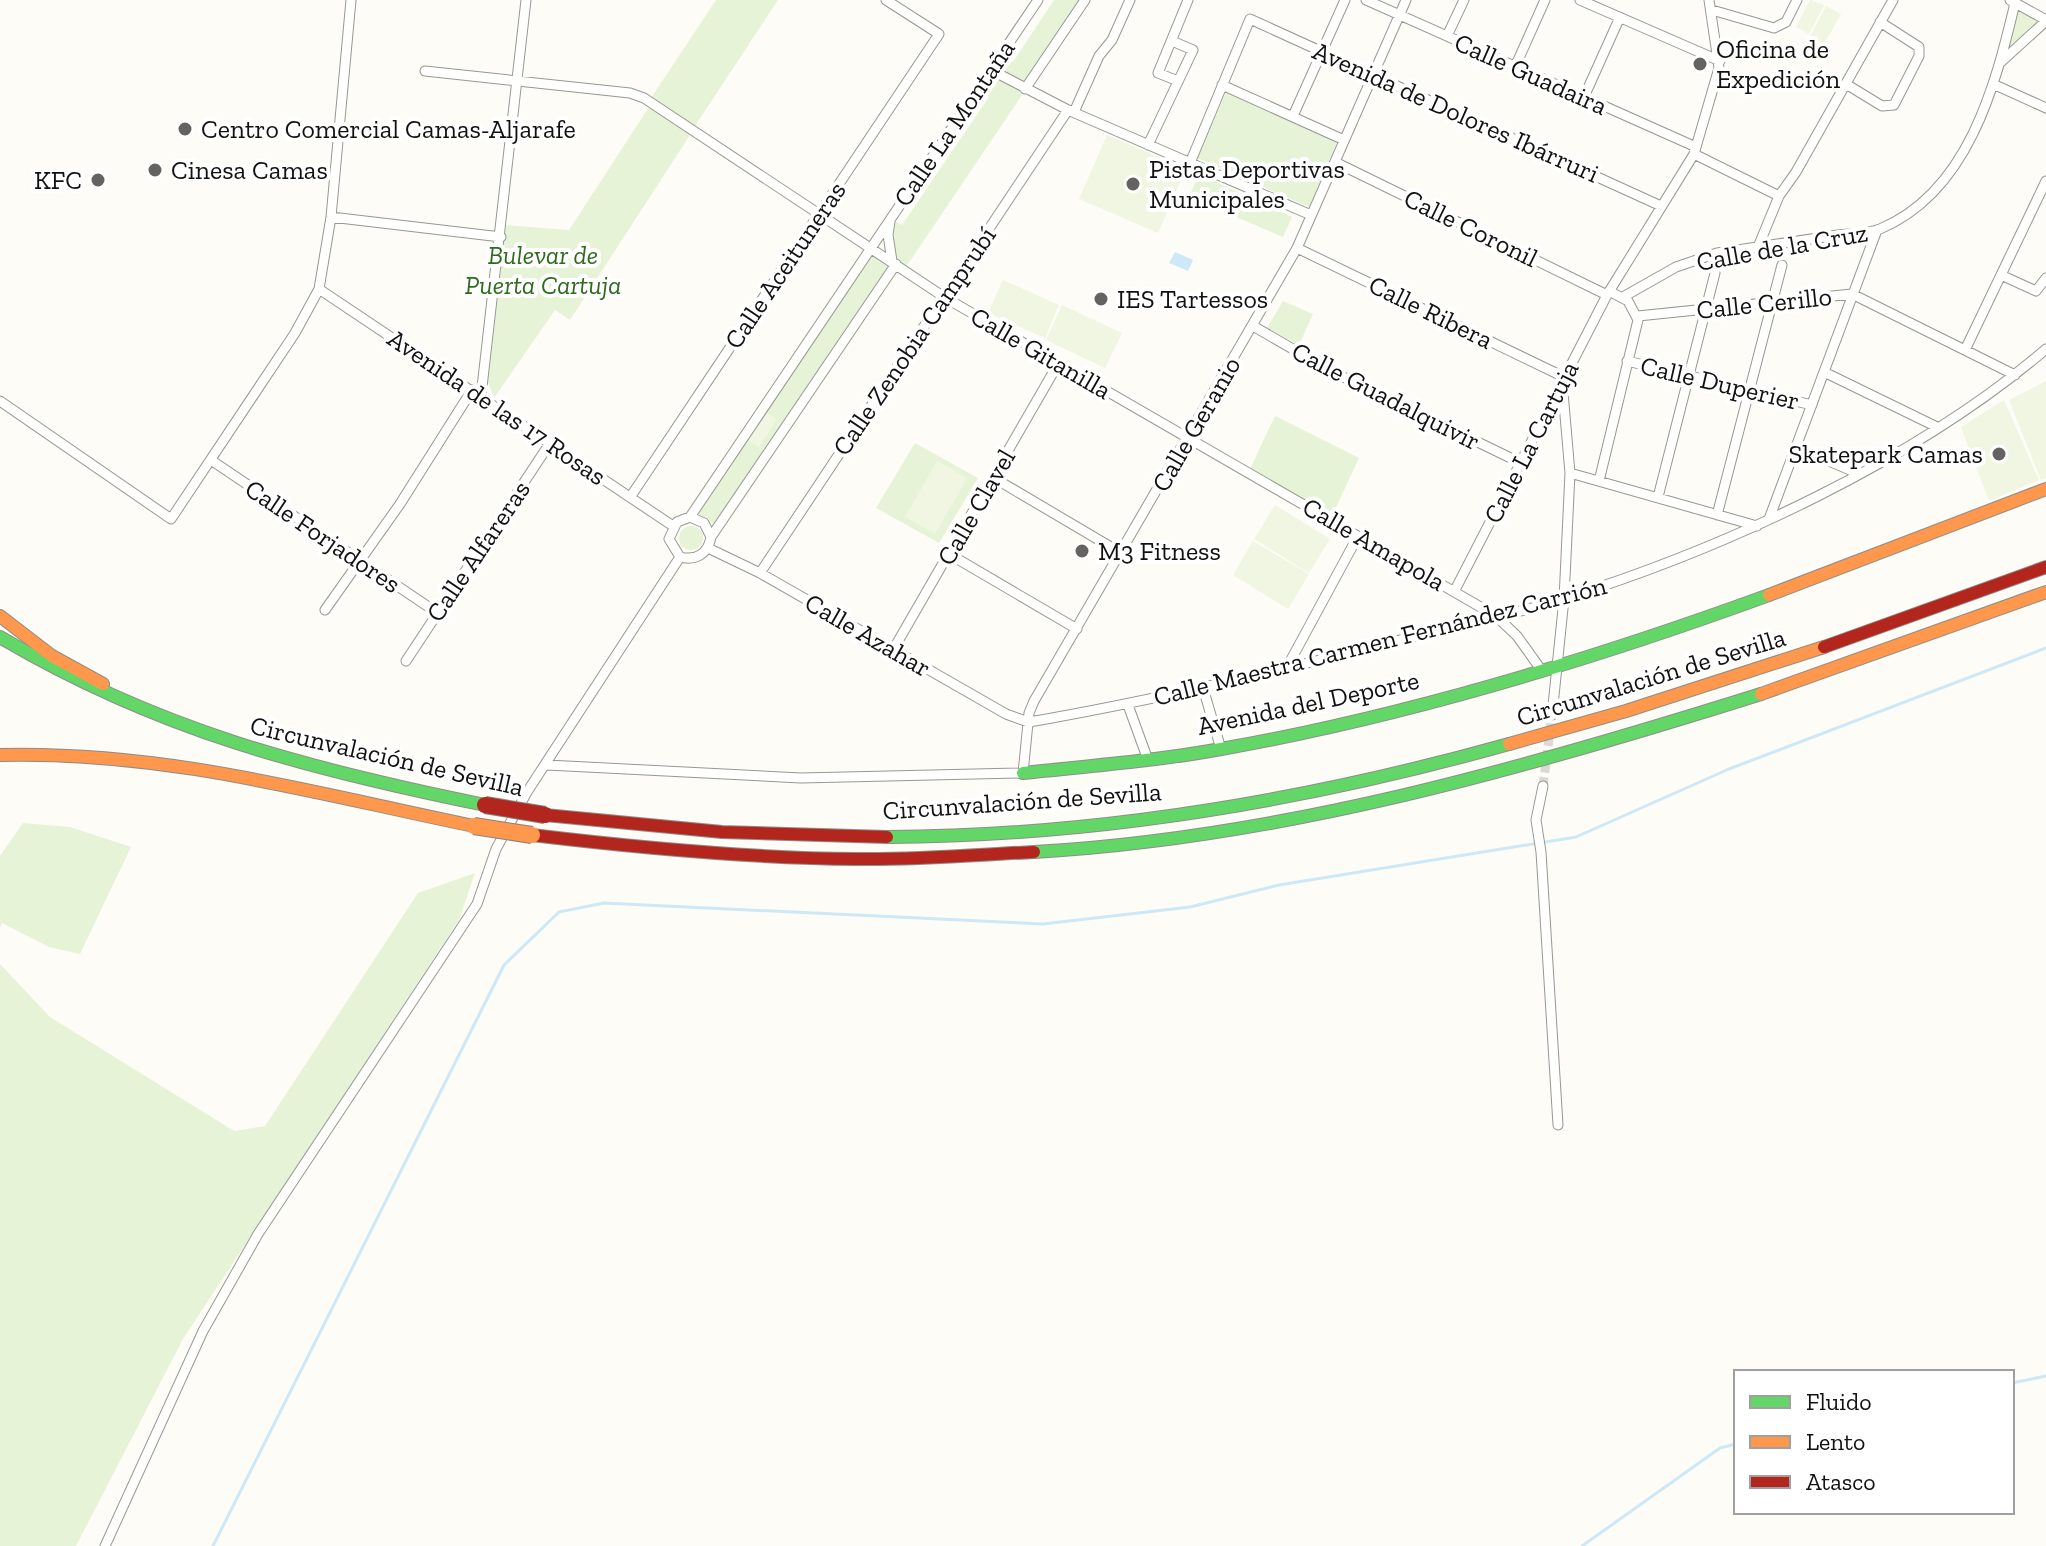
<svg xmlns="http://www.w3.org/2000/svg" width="2046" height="1546" font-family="'Zilla Slab',serif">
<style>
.green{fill:#e7f3d7}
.pitch{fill:#f0f6e1}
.water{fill:#cde8f7}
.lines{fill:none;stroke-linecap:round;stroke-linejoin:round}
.stream{stroke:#cde8f7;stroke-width:3}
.street-tunnel{stroke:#dad9d4;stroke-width:9;stroke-dasharray:9 4.5;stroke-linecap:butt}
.street-casing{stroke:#979795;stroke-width:11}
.fast-casing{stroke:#8e8d8b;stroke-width:14}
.slow-casing{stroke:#8e8d8b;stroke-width:14}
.jam-casing{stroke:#8e8d8b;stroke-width:14}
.street{stroke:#fffffe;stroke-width:9}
.fast{stroke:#63d668;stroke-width:12}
.slow{stroke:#ff974d;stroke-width:12}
.jam{stroke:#b3261e;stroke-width:12}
.slow-bridge-casing{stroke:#858482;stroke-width:18;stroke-linecap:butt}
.jam-bridge-casing{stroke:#858482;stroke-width:18;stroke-linecap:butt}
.slow-bridge{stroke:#ff974d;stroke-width:16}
.jam-bridge{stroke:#b3261e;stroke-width:16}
.poi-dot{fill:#646362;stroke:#fff;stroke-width:3}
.labels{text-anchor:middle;stroke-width:8;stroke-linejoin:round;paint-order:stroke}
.poi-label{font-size:26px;fill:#111;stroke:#fff;text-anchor:start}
.street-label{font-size:26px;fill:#111;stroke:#fff}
.park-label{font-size:26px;font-style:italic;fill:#2f6b1f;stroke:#fff}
</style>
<rect width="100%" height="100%" fill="#fdfcf7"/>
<path class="green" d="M 716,0 L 778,0 L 695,126 L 651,98 Z
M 1054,0 L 1081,0 L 1024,87 L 999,70 L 1004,58 L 1013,62 Z
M 2017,7 L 2042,21 L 2008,49 L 2007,48 Z
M 994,76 L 1024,92 L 906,267 L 895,259 L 891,230 L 895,221 L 902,225 L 989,97 L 983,92 Z
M 1226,93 L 1337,142 L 1309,207 L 1197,158 Z
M 649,107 L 690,135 L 570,320 L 555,310 L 494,398 L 488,382 L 506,225 L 569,230 Z
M 1199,174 L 1292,217 L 1283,237 L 1189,197 Z
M 870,250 L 891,266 L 715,529 L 709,519 L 696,513 Z
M 1283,301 L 1313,314 L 1299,345 L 1267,328 Z
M 1275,416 L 1359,458 L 1332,516 L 1250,469 Z
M 915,443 L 978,478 L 939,543 L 876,508 Z
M679 538a12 12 0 1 1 24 0a12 12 0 1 1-24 0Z
M 23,823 L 70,827 L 131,847 L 80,954 L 49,947 L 2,923 L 0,928 L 0,856 Z
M 475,873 L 459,920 L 183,1339 L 76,1546 L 0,1546 L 0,964 L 50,1017 L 234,1131 L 265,1126 L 418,893 Z"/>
<path class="pitch" d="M 1810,0 L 1824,5 L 1809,34 L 1796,27 Z
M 1826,6 L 1841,14 L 1823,46 L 1809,38 Z
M 1107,135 L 1186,169 L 1158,233 L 1079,199 Z
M 1003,280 L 1059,305 L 1045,338 L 988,313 Z
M 1062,305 L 1122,333 L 1105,368 L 1046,340 Z
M 2046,381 L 2046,478 L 2041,480 L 2009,400 Z
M 2004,400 L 2039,480 L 1989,501 L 1961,427 Z
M 764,411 L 777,419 L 759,447 L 746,438 Z
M 937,461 L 967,478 L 935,534 L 905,517 Z
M 1275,505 L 1330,539 L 1309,573 L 1254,539 Z
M 1253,541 L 1309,574 L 1288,609 L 1233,575 Z"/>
<path class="water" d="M 1175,252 L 1193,260 L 1188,271 L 1169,263 Z"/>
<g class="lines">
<path class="stream" d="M 2012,1383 L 2046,1376
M 213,1546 L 504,965 L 559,912 L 604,903 L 1043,924 L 1190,907 L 1279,885 L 1576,837 L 1729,769 L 2046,648
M 1582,1546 L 1720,1448 L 1736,1444"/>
<path class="street-tunnel" d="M 1543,786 L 1552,715"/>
<g class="street-casing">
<path id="street" d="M 1366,0 L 1696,147
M 1580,0 L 1720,61
M 2010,0 L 2046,20
M 1712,10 L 1774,28 L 1786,22 L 1797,0
M 1447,36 L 1464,0
M 2001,62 L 2046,21
M 1515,67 L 1545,0
M 991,70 L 1068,110 L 1311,215
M 425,71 L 630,93 L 644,98 L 944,297 L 1496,616 L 1517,636 L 1542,671
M 1178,81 L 1158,73 L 1188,0
M 1846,84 L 1882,106 L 1894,105 L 1919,56 L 1919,47 L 1880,22
M 1993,84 L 2046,108
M 1222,85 L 1344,140
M 1025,89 L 1085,0
M 1584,97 L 1620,17
M 1074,112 L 1099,56 L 1112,40 L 1130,0
M 1293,116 L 1345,0
M 1148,145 L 1193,50 L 1172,41
M 1694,154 L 1779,196
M 1335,162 L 1607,295
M 1190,163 L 1250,19 L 1661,206
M 331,217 L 501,237
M 890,221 L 888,235 L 892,261
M 1758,247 L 1779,196 L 1796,172 L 1893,0
M 1297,248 L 1564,377
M 2001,275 L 2036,291 L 2046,278
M 319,289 L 673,526
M 1623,297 L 1676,267 L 1717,253 C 1757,247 1798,241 1838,235 C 1851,233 1868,234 1880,229 C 1968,192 1995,87 2015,3
M 1638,316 L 1852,294 L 2015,375
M 1253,326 L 1331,371 L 1521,463
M 1965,350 L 2046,181
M 1627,361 L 1812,405
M 1824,372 L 1937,427
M 481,396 L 526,0
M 0,401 L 171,519 L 295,333 L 319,289 L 331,217 L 351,0
M 1796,447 L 1857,473
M 211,460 L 436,612
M 1570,473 L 1757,526
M 994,478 L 1121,553
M 1599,481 L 1638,320 L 1628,301 L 1609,291
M 631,496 L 939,34 L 886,0
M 1658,497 L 1715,273
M 1717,515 L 1782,265
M 690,517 L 1038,0
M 1769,519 L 1877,230
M 711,537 L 704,523 L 690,517 L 677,522 L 669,539 L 680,557 C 696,561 708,554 711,537 L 896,264
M 708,548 L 760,573 L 1006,714 L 1028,722 L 1041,720 C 1161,699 1278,671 1396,641 C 1452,627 1510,616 1566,598 C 1728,547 1916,460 2046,349
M 949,554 L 1077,629
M 760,573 L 1068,110
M 1455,590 L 1607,295 L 1694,154 L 1719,68 L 1709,0
M 325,610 L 400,504 L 472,390
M 893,650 L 1058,364
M 406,661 L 550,443
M 1286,669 L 1358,536
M 1203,688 L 1221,749
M 1128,705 L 1148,760
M 1552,715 L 1564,599 L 1570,473 L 1562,381
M 547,765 L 801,778 L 1023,773 L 1029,713 L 1034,701 L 1297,248 L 1406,0
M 1543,786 L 1536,820 L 1541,852 L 1558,1125
M 105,1546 L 203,1331 L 258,1234 L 477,904 L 496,849 L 527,792 L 680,557"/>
</g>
<g class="fast-casing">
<path id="fast" d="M 0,637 C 157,730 308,769 485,805
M 1023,773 C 1089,766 1156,761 1221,749 C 1408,716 1591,660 1769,595
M 887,837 C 1095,836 1309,800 1509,744
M 1034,852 C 1282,838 1526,768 1761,694"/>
</g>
<g class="slow-casing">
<path id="slow" d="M 1769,595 L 2046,489
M 0,616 L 52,656 L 103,684
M 1761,694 L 2046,592
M 1509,744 L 1626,711 L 1824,647
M 0,755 C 167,751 313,793 474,826"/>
</g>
<g class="jam-casing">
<path id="jam" d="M 1824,647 L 2046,567
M 545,815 L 722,832 L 887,837
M 532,835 C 640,848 748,858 856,859 C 915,860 974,855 1034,852"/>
</g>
<use href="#street" class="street"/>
<use href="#fast" class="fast"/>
<use href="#slow" class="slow"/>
<use href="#jam" class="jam"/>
<g class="slow-bridge-casing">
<path id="slow-bridge" d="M 474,826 L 532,835"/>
</g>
<g class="jam-bridge-casing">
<path id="jam-bridge" d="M 485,805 L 545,815"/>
</g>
<use href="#slow-bridge" class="slow-bridge"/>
<use href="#jam-bridge" class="jam-bridge"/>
</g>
<g class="poi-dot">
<circle cx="1700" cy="64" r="8"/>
<circle cx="185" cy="129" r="8"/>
<circle cx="155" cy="170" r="8"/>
<circle cx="98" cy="180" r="8"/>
<circle cx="1133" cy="184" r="8"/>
<circle cx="1101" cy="299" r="8"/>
<circle cx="1999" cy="454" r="8"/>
<circle cx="1082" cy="551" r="8"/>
</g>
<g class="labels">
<g class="poi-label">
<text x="1716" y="58">Oficina de<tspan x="1716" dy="30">Expedición</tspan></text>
<text x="201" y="138">Centro Comercial Camas-Aljarafe</text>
<text x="1149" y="178">Pistas Deportivas<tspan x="1149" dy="30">Municipales</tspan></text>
<text x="171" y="179">Cinesa Camas</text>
<text x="82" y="189" text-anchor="end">KFC</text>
<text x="1117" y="308">IES Tartessos</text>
<text x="1983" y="463" text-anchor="end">Skatepark Camas</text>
<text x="1098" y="560">M3 Fitness</text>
</g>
<g class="street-label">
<text transform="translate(1531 74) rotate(24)" y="9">Calle Guadaira</text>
<text transform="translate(1456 112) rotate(24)" y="9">Avenida de Dolores Ibárruri</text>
<text transform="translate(954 123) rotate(-56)" y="9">Calle La Montaña</text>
<text transform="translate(1471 228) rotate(26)" y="9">Calle Coronil</text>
<text transform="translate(1782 247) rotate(-10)" y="9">Calle de la Cruz</text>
<text transform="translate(785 265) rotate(-56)" y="9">Calle Aceituneras</text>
<text transform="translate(1764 303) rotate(-6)" y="9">Calle Cerillo</text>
<text transform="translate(1431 312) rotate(26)" y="9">Calle Ribera</text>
<text transform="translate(914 341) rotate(-56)" y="9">Calle Zenobia Camprubí</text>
<text transform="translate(1041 353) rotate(30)" y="9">Calle Gitanilla</text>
<text transform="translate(1720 383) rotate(13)" y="9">Calle Duperier</text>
<text transform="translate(1386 396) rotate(27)" y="9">Calle Guadalquivir</text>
<text transform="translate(497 407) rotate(34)" y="9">Avenida de las 17 Rosas</text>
<text transform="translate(1196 424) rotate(-60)" y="9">Calle Geranio</text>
<text transform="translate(1531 442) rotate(-63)" y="9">Calle La Cartuja</text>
<text transform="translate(976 507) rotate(-60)" y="9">Calle Clavel</text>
<text transform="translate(323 536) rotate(34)" y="9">Calle Forjadores</text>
<text transform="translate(1374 544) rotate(30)" y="9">Calle Amapola</text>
<text transform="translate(478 551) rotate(-56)" y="9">Calle Alfareras</text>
<text transform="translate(868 635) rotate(30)" y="9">Calle Azahar</text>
<text transform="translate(1380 641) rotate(-14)" y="9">Calle Maestra Carmen Fernández Carrión</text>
<text transform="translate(1651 677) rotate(-17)" y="9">Circunvalación de Sevilla</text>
<text transform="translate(1308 703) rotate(-12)" y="9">Avenida del Deporte</text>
<text transform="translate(387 756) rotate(13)" y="9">Circunvalación de Sevilla</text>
<text transform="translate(1022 801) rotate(-4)" y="9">Circunvalación de Sevilla</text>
</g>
<g class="park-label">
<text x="543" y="264">Bulevar de<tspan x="543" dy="30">Puerta Cartuja</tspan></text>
</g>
</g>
<rect x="1734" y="1370" width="280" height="144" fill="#ffffff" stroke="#a0a0a0" stroke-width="2"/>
<rect x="1750" y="1396" width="40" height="12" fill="#63d668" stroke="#a0a0a0" stroke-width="2"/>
<text x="1806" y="1410" font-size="24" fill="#111111">Fluido</text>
<rect x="1750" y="1436" width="40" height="12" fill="#ff974d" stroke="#a0a0a0" stroke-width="2"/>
<text x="1806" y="1450" font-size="24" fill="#111111">Lento</text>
<rect x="1750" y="1476" width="40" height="12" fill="#b3261e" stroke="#a0a0a0" stroke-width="2"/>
<text x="1806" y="1490" font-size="24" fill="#111111">Atasco</text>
</svg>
